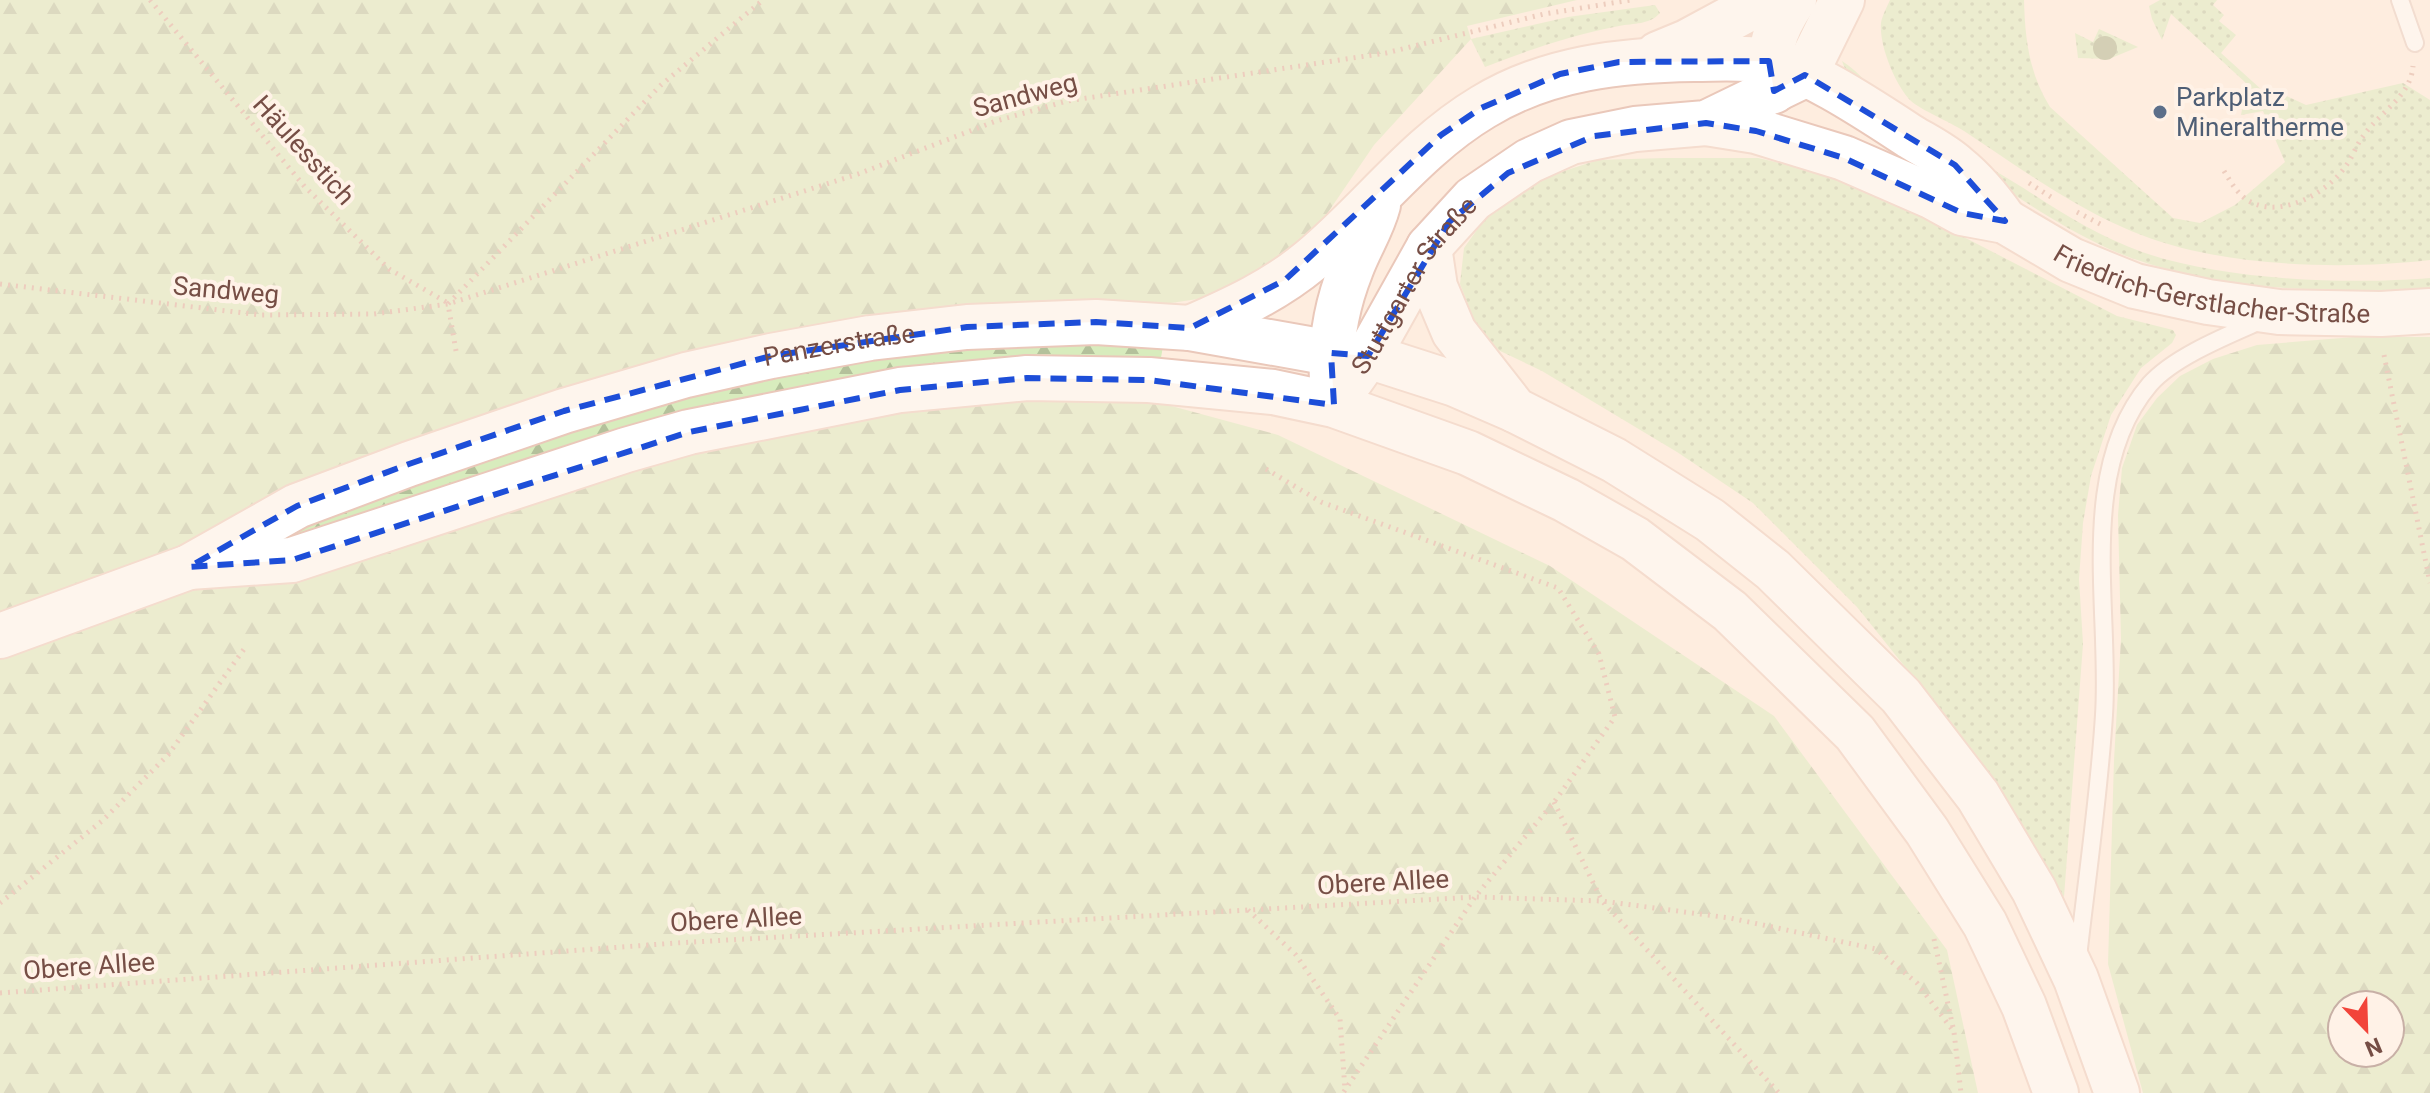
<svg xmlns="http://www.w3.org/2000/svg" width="2430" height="1093" font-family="Roboto,sans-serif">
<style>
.grass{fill:url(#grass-dots)}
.forest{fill:url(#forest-firs);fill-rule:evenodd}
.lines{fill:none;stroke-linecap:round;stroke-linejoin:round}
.lane-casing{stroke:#e5c9be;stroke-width:20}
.secondary-casing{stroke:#eac8ba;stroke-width:48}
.path{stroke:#daa798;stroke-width:5;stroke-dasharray:2 6;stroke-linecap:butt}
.lane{stroke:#fff;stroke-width:16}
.secondary{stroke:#fff;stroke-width:44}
.tree{fill:#a2ac84}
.marked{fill:none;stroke:#1d4ed8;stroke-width:6;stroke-dasharray:16 10;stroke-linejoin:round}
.service-dot{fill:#5c6f8a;stroke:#fff2e7;stroke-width:3}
.labels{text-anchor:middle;stroke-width:8;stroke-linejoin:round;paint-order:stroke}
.street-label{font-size:26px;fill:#764e45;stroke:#fff2e7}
.service-label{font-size:26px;fill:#4e5e75;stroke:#fff2e7;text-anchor:start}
</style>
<defs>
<pattern id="grass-dots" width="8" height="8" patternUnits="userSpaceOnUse" patternTransform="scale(2)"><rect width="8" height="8" fill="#d8ecbd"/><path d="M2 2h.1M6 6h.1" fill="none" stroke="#b4c19b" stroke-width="1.8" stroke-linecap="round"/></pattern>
<pattern id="forest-firs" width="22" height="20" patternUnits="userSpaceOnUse" patternTransform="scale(2)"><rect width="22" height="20" fill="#d8ecbd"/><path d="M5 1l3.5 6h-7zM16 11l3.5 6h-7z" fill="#b4c19b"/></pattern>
</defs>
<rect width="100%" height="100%" fill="#feeddf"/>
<path class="grass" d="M 1890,0 L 2024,0 C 2025,39 2029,73 2050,107 L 2173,218 L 2200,223 L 2235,205 L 2285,162 L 2263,111 L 2241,115 L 2247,84 L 2171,14 L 2162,40 L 2152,19 L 2149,6 L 2160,0 L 2217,0 L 2213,5 L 2224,15 L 2219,21 L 2236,35 L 2221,53 L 2263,91 L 2271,89 L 2306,105 L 2403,83 L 2430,100 L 2430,260 C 2353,269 2258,267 2182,248 C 2099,227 2034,177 1964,131 C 1950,122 1921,110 1911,101 C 1895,85 1879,45 1881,23 C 1882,16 1887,7 1890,0 Z
M 1655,5 L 1660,13 C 1649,25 1634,23 1619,26 C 1572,35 1528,50 1485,67 L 1471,39 L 1568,17 Z
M 2099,29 L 2138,47 L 2109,59 L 2078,58 L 2075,33 L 2093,42 Z
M 1842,61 C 1860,72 1870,89 1887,101 C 1933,131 1978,161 2025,189 C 2062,213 2100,237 2142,252 C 2222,280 2345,285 2430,278 L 2430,288 C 2328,294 2202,291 2107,248 C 2048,221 1995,181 1941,146 C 1910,126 1853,98 1842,61 Z
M 1664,158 L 1758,158 L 1820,172 L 1888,198 L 2117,316 L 2173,330 L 2176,335 L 2172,343 L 2141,368 L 2111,415 L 2091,476 L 2083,523 L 2079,579 L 2083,644 L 2064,897 L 1983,768 L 1918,683 L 1857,607 L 1753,503 L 1677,452 L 1542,371 L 1496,349 L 1480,335 L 1460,284 L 1464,248 L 1484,220 L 1534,184 L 1564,171 L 1598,160 Z"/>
<path class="forest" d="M 0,0 L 1577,0 L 1467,26 L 1471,39 L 1374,145 L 1301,252 L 1224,295 L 1171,303 L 1153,401 L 1278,435 L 1550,566 L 1774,716 L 1947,950 L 1978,1093 L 0,1093 Z
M 2354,337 L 2430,337 L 2430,1093 L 2143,1093 L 2108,964 L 2114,760 L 2121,639 L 2118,515 L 2122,468 L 2137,425 L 2157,398 L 2180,376 L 2213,359 L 2257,345 ZM 2390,1005 L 2390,1053 L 2342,1053 L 2342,1005 Z"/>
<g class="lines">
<g class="lane-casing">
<path id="lane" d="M 2400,0 L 2415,43
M 2078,957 C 2087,877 2099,796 2104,715 C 2111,610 2076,471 2150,384 C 2174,357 2226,336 2260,321"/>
</g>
<g class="secondary-casing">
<g id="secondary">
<path d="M 1658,54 L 1687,42 L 1765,0"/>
<path d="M 1774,91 C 1768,51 1771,34 1794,0"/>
<path id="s1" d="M 1706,123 L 1756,131 L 1844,158 L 1931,196 L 1962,213 L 2005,221 L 2071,260 L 2135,286 L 2208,302 L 2279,312 L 2381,314 L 2430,311"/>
<path d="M 1429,247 L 1435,287 L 1454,332 L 1515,410 L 1614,460 L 1710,520 L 1773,570 L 1901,696 L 1978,796 L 2034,890 L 2076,979 L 2117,1093"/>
<path d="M 1190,328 C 1234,309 1275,290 1311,260 C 1371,210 1416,147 1483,107 C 1547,68 1621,60 1694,59 C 1718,59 1743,57 1767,61 C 1805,66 1877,115 1911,137 C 1926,146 1944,155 1957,167 C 1977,183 1991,201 2005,221"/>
<path d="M 1332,380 C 1330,342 1337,304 1351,269 C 1359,247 1372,228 1378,205"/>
<path id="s2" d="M 1351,380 L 1368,356 L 1429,247 L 1473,199 L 1529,161 L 1571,142 L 1635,129 L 1706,123 L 1805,75 L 1842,0"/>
<path d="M 189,567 L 292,560 L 626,450 L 689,432 L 900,390 L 1027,378 L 1149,380 L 1273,392 L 1334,405 L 1468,453 L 1566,500 L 1635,539 L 1730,611 L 1855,733 L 1927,831 L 1985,924 L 2024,1006 L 2056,1093"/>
<path id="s3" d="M 0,636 L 189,567 L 297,506 L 409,464 L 564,411 L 686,375 L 771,356 L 870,338 L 967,327 L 1096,322 L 1190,328 L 1331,353 L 1368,356 L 1455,384 L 1515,410"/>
</g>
</g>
<path class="path" d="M 150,0 L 305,187 L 389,269 L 448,303
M 2224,171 C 2232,184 2239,197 2253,203 C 2283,217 2327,193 2345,167 C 2353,157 2356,145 2364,135 C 2380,112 2411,96 2413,66
M 2029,183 L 2051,197
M 2077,212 L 2104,226
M 0,284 L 261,315 L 374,314 L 448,304 L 858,174 L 996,121 L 1067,101 L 1386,53 L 1544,14 L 1631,0
M 456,351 L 448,304 L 661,85 L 763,0
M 2384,355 L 2430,583
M 1266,469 L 1321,502 L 1558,588 L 1599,654 L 1615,717 L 1554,802 L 1475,897 L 1343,1093
M 1554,802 L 1602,901 L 1779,1093
M 0,903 L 102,821 L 168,755 L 247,645
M 1248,910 L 1296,955 L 1340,1019 L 1345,1090
M 1934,939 L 1954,1032 L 1961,1093
M 0,993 L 676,943 L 1475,897 L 1602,901 L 1730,918 L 1876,949 L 1917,983 L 1954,1032"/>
<use href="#lane" class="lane"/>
<use href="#secondary" class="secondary"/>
</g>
<circle class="tree" cx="2105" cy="48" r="12"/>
<path d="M0 0H2430V1093H0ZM 1769,61 L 1774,91 L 1805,75 L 1955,165 L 2005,221 L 1962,213 L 1844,158 L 1756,131 L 1706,123 L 1594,136 L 1508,173 L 1449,222 L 1368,356 L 1331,353 L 1334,405 L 1149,380 L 1027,378 L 900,390 L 689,432 L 292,560 L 189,567 L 297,506 L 409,464 L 564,411 L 771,356 L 967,327 L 1096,322 L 1190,328 L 1285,280 L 1441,135 L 1481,108 L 1560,74 L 1619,62 Z" fill="#feeddf" fill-opacity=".55" fill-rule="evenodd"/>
<path class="marked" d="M 1769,61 L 1774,91 L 1805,75 L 1955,165 L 2005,221 L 1962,213 L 1844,158 L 1756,131 L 1706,123 L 1594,136 L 1508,173 L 1449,222 L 1368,356 L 1331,353 L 1334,405 L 1149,380 L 1027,378 L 900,390 L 689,432 L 292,560 L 189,567 L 297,506 L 409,464 L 564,411 L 771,356 L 967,327 L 1096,322 L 1190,328 L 1285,280 L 1441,135 L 1481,108 L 1560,74 L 1619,62 Z"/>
<circle class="service-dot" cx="2160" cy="112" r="8"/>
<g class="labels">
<g class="street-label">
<text transform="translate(1025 95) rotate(-15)" y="9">Sandweg</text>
<text transform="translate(304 150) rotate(48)" y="9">Häulesstich</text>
<text dy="9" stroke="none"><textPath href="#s1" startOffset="538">Friedrich-Gerstlacher-Straße</textPath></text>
<text dy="9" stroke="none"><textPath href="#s2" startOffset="114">Stuttgarter Straße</textPath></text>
<text transform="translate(226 290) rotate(5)" y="9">Sandweg</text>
<text dy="9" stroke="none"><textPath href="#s3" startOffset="892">Panzerstraße</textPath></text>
<text transform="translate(1383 882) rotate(-3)" y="9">Obere Allee</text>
<text transform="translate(736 919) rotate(-3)" y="9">Obere Allee</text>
<text transform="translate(89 966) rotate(-4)" y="9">Obere Allee</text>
</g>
<g class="service-label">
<text x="2176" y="106">Parkplatz<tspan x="2176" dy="30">Mineraltherme</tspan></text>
</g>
</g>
<g transform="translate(2366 1029) rotate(157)"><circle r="38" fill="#fff2e7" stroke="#c8b0a6" stroke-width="2"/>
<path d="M0-6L14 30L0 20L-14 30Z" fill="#f2443a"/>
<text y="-12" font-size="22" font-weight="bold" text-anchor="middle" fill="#764e45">N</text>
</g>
</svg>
